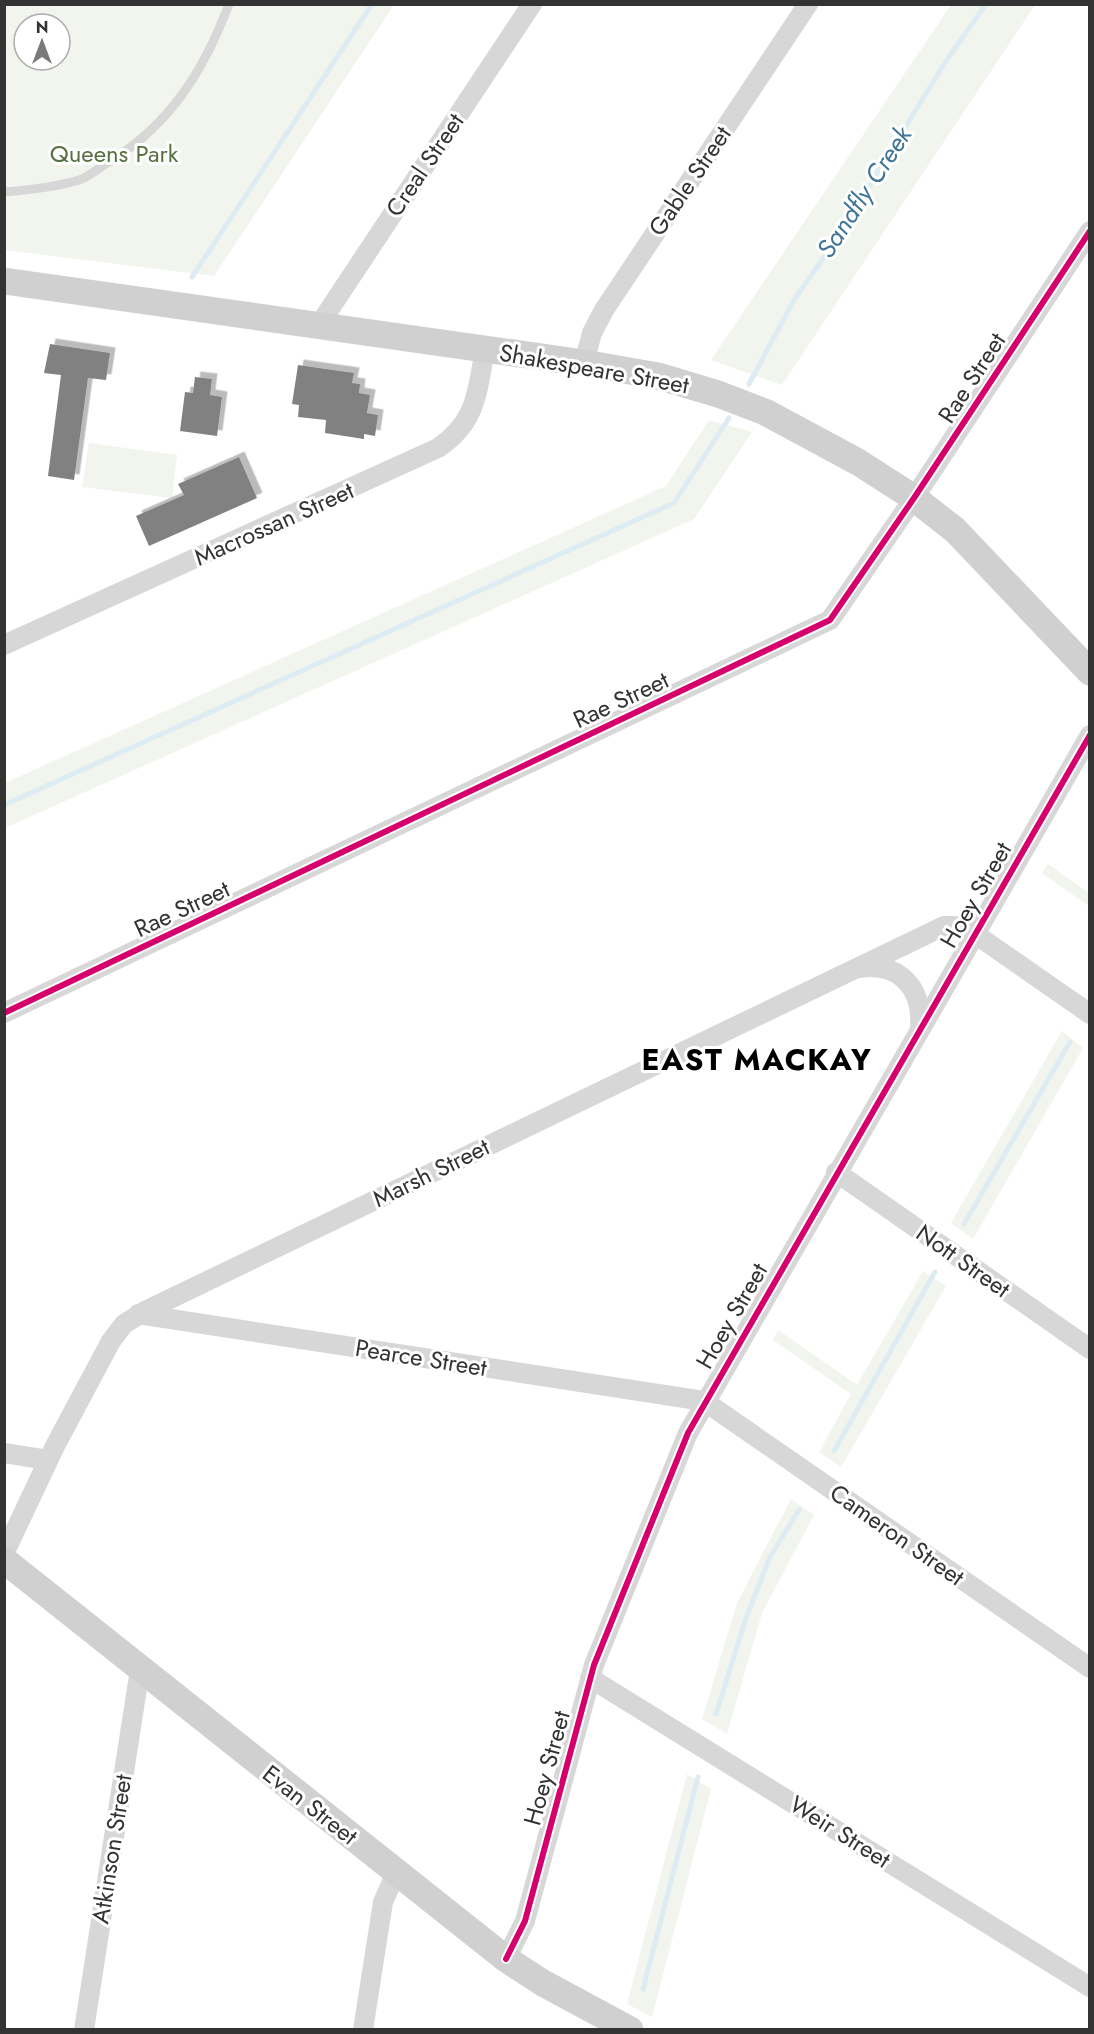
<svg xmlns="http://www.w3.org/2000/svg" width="1094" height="2034" font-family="Jost,sans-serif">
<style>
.green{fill:#f1f5ed;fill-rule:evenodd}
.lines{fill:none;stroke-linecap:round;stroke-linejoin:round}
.stream{stroke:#ddebf3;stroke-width:5}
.building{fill:#818181;filter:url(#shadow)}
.lane{stroke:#d7d7d7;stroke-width:9}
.street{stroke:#d7d7d7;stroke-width:20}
.secondary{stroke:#d0d0d0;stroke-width:27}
.cycleway-casing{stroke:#fff;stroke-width:10}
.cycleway{stroke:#d6006c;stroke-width:6}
.labels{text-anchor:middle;stroke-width:6;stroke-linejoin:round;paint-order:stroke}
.park-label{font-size:24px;fill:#56703f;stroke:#fff}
.street-label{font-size:24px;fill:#333;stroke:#fff}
.water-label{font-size:26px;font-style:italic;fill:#3f7597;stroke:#fff}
.district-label{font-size:30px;font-weight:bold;letter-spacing:1.5px;fill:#000;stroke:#fff}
</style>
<defs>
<filter id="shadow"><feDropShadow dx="5.5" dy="-5.5" stdDeviation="0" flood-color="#0004"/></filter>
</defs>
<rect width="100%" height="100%" fill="#fff"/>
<path class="green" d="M 4,5 L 394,5 L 214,276 L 5,250 ZM 24,24 L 60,24 L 60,60 L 24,60 Z
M 951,5 L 1035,5 L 782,385 L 711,360 Z
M 709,420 L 752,432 L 694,519 L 5,828 L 5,783 L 666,486 Z
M 89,443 L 177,455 L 172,498 L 82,487 Z
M 1048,864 L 1089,893 L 1089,906 L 1042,873 Z
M 1062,1031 L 1083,1048 L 973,1239 L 951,1223 Z
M 923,1271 L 946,1286 L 841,1467 L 819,1452 L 851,1394 L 773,1340 L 778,1330 L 857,1385 Z
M 791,1499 L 814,1515 L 762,1613 L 727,1734 L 702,1719 L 737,1603 Z
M 687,1774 L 711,1789 L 652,2017 L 627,2004 Z"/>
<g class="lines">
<path class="stream" d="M 192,277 L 372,4
M 749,384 L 794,300 L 838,237 L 944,64 L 986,4
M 4,805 L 674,503 L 729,418
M 964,1224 L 1070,1042
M 834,1451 L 935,1272
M 716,1714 L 746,1618 L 770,1557 L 799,1510
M 643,1989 L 698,1777"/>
</g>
<path class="building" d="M 50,344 L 110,353 L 106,380 L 88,378 L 74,480 L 48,476 L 61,375 L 44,373 Z
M 298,365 L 354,373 L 352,383 L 360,384 L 359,393 L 370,395 L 367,413 L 378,415 L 375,436 L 364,434 L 364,439 L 325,433 L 326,420 L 298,417 L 299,405 L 292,404 Z
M 195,377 L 212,379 L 210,395 L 222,397 L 217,436 L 180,431 L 185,392 L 193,393 Z
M 239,457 L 257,498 L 149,546 L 136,516 L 184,495 L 178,484 Z"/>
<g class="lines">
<path class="lane" d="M 4,192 C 29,190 59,187 82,179 C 91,175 100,167 109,162 C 171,124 204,70 229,4"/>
<path class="street" d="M 319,325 L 532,4
M 584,363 L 592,333 L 604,310 L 808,4
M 4,645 L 438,448 C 477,422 477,392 485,349
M 859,968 C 900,962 923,988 920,1028
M 4,1013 L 830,620 L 914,498 L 1090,231
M 836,1172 L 1090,1349
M 138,1314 L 704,1401 L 1090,1668
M 4,1453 L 48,1460
M 4,1554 L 55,1446 L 111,1341 L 124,1324 L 145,1311 L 944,926 L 955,926 L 975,934 L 1090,1014
M 590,1678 L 1090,1987
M 506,1959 L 525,1921 L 594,1665 L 688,1433 L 1090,735
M 84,2030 L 140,1669
M 363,2030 L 383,1902 L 396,1873"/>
<path class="secondary" d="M 4,281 L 584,363 L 658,376 L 718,394 L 765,412 L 858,462 L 914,498 L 955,530 L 1090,672
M 4,1560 L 506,1959 L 543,1983 L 630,2030"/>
<g class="cycleway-casing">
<path id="cycleway" d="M 4,1013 L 830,620 L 914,498 L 1090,231
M 506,1959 L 525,1921 L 594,1665 L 688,1433 L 1090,735"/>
</g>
<use href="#cycleway" class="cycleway"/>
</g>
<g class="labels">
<g class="park-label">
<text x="114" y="162">Queens Park</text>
</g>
<g class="street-label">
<text transform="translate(425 165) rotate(-56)" y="8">Creal Street</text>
<text transform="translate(690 181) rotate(-56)" y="8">Gable Street</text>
<text transform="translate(594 369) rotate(10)" y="8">Shakespeare Street</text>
<text transform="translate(972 378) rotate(-57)" y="8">Rae Street</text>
<text transform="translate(274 524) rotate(-24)" y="8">Macrossan Street</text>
<text transform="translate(621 700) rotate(-25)" y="8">Rae Street</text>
<text transform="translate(976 895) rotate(-60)" y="8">Hoey Street</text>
<text transform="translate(182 909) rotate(-25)" y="8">Rae Street</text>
<text transform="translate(431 1173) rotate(-26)" y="8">Marsh Street</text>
<text transform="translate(963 1261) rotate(35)" y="8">Nott Street</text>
<text transform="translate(732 1316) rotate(-60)" y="8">Hoey Street</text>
<text transform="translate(421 1358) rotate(9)" y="8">Pearce Street</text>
<text transform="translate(897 1535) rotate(35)" y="8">Cameron Street</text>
<text transform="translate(547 1768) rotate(-75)" y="8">Hoey Street</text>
<text transform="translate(310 1805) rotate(38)" y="8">Evan Street</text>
<text transform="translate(840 1832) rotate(32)" y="8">Weir Street</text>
<text transform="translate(112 1849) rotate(-81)" y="8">Atkinson Street</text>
</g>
<g class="water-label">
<text transform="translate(864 192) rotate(-57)" y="9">Sandfly Creek</text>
</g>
<g class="district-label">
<text x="757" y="1070">EAST MACKAY</text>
</g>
</g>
<rect width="1094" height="2034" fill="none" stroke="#333333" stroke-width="12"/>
<g transform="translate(42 42)"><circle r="28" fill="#ffffff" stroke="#adadad" stroke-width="1.5"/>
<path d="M0-4.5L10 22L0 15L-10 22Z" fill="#7a7a7a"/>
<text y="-9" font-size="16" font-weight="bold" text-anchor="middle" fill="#333333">N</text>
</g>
</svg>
